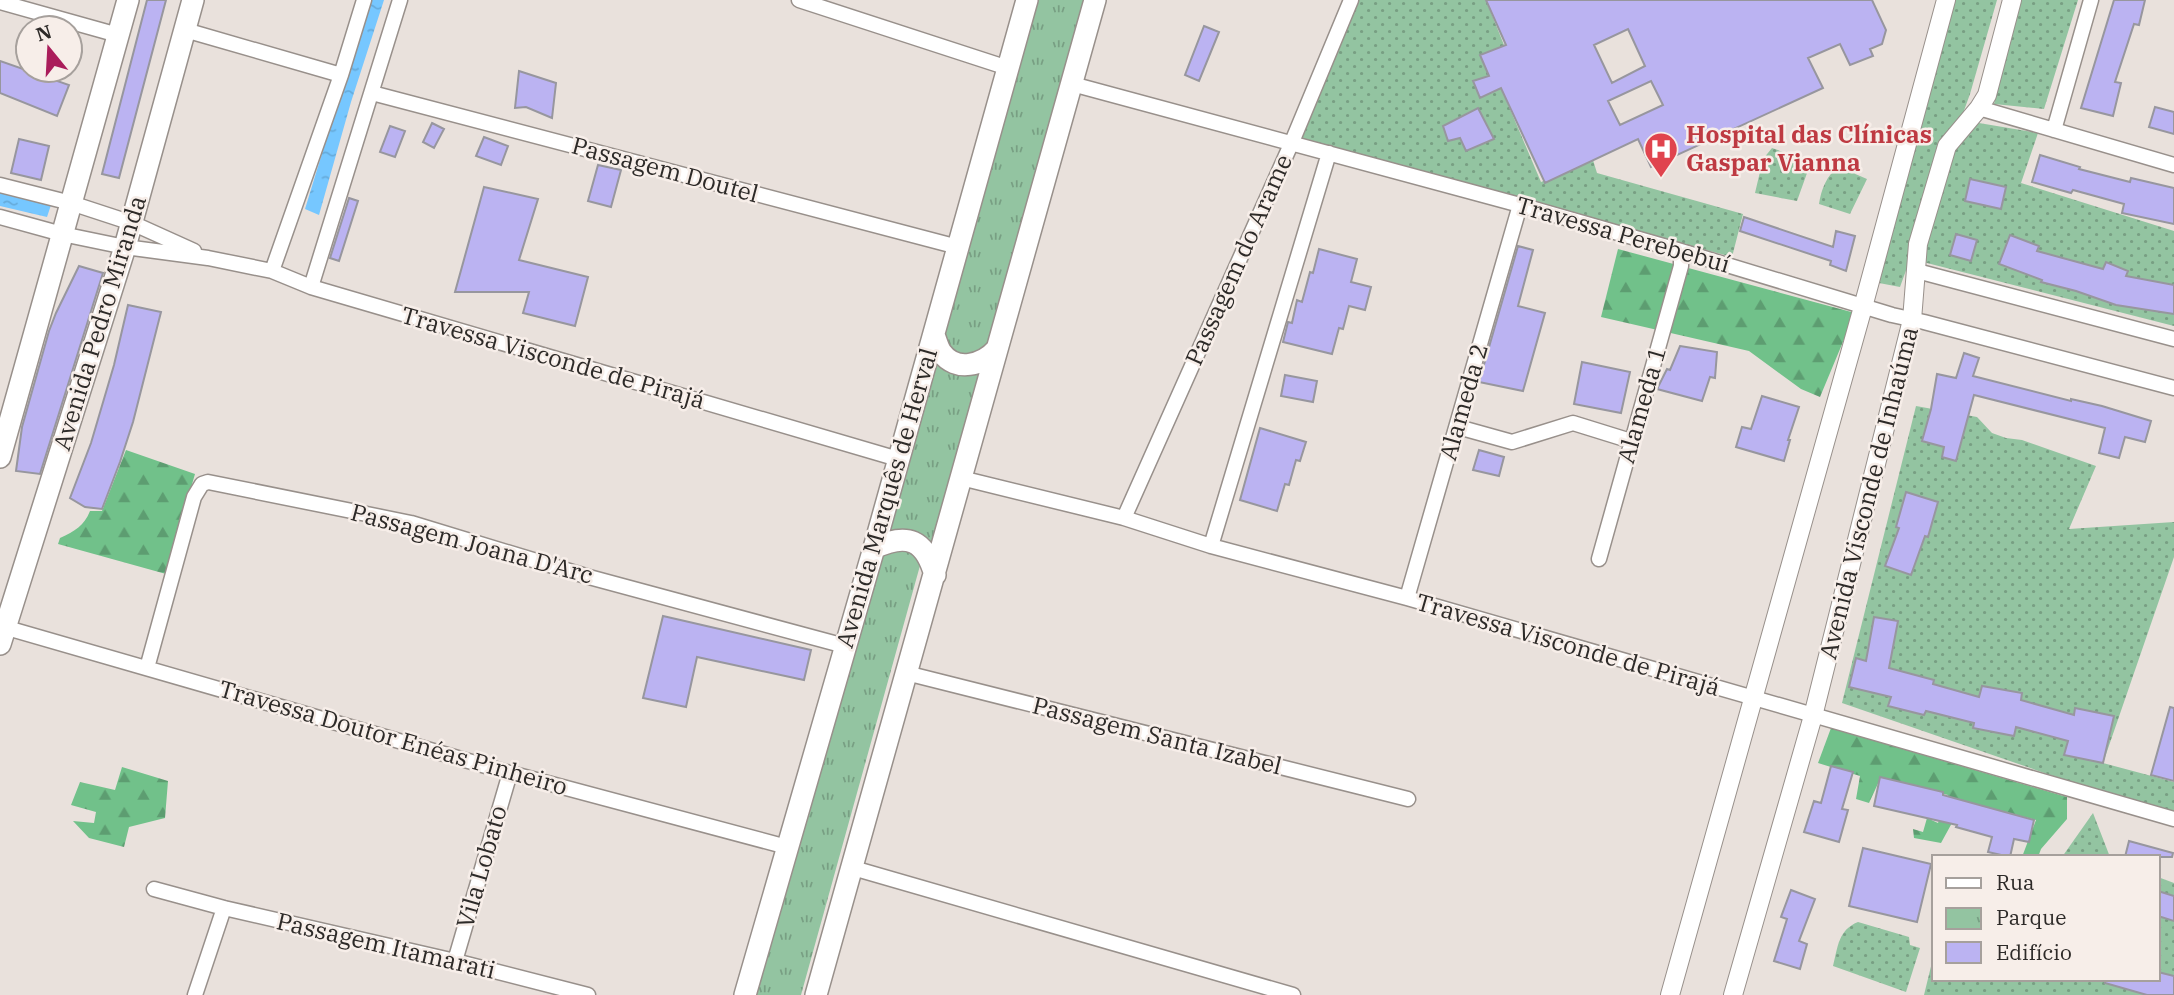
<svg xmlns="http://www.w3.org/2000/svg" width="2174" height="995" font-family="'IBM Plex Serif',serif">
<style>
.grass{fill:url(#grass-dots)}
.forest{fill:url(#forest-firs)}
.park{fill:url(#park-tufts)}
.water{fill:url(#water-ripples)}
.building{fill:#bbb3f2;stroke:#97969e;stroke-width:2;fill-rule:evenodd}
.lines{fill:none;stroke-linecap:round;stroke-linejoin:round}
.minor-casing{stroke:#98908b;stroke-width:17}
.tertiary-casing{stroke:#98908b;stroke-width:20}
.secondary-casing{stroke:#98908b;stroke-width:24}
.minor{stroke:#fff;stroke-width:14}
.tertiary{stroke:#fff;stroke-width:18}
.secondary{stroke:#fff;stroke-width:21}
.labels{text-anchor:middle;stroke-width:5;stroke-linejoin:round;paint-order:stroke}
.health-label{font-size:24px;font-weight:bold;fill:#be3a42;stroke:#f7eee9;text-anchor:start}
.street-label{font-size:24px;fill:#2d2a28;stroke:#f7eee9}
</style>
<defs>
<pattern id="grass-dots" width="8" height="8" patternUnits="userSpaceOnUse" patternTransform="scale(1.75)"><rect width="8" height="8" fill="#93c4a1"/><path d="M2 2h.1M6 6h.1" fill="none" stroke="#789f83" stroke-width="1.8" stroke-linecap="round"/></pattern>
<pattern id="forest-firs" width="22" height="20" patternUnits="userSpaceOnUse" patternTransform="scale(1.75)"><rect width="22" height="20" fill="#71c18a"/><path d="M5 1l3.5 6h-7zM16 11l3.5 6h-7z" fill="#5d9d71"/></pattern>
<pattern id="park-tufts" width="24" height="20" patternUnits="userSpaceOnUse" patternTransform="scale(1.75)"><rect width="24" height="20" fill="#93c4a1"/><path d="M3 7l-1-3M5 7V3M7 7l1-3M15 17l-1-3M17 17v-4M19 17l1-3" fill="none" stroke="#789f83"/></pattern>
<pattern id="water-ripples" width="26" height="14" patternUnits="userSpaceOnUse" patternTransform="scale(1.75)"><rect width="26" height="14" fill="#76c7ff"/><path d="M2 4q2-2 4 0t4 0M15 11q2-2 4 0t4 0" fill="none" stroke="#66abdb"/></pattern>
</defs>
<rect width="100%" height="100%" fill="#e9e1dc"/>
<path class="grass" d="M 1354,0 L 1486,0 L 1516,75 L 1499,83 L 1541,182 L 1593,160 L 1597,173 L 1743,214 L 1732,257 L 1297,139 Z
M 1955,0 L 1997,0 L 1970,94 L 1900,287 L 1879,283 Z
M 2019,0 L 2078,0 L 2044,109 L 1994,104 Z
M 1979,123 L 2038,133 L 2021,183 L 2174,231 L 2174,326 L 1923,262 L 1925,246 L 1952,152 Z
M 1772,148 L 1811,162 L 1797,201 L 1755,193 L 1763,159 Z
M 1839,167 L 1867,179 L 1850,214 L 1819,204 C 1821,190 1827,174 1839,167 Z
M 1916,406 L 1977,417 L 1992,433 L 2006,438 L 2022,440 L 2096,466 L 2069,529 L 2174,522 L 2174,557 L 2103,763 L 2174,782 L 2174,812 L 2088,788 L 1842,703 Z
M 2093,813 L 2110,857 L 2062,857 Z
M 2158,877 L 2174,883 L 2174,995 L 1924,995 L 1934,954 L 1934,979 L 2158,979 Z
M 1858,922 L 1909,937 L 1910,945 L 1920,948 L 1906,992 L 1833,966 C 1838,947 1838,930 1858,922 Z"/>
<path class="forest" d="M 1618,249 L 1855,313 L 1820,397 L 1801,389 L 1749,351 L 1601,317 Z
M 126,450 L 195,474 L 166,574 L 58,544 L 60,538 C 75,531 84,526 90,511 L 102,511 Z
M 1831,728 L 2067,797 L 2067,819 L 2041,849 L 2038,857 L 2022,857 L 2036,820 L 1964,801 L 1941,843 L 1914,838 L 1913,829 L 1923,832 L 1927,818 L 1938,823 L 1948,795 L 1881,777 L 1869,803 L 1856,799 L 1860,776 L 1818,763 Z
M 122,767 L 168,781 L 165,818 L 129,827 L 124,847 L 89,838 L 73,821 L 94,823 L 96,812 L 71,805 L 80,782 L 115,790 Z"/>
<path class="park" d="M 1035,0 L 1086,0 L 990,350 L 979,357 L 951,353 L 941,328 Z
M 935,353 L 982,371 L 930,551 L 879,541 Z
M 910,549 L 921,562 L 801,995 L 754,995 L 877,559 L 888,550 Z"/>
<path class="water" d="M 369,0 L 384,0 L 351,102 L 319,215 L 305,209 Z
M 0,188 L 51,205 L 47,217 L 0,206 Z"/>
<path class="building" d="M 147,0 L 166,0 L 119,178 L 102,174 Z
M 1486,0 L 1872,0 L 1886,30 L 1882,44 L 1870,49 L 1873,56 L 1850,65 L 1840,44 L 1808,58 L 1823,88 L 1651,167 L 1638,139 L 1545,183 L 1501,88 L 1480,98 L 1473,81 L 1489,76 L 1480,55 L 1506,45 ZM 1628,29 L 1645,66 L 1612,83 L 1594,45 ZM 1651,81 L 1663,105 L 1620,125 L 1608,101 Z
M 2114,0 L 2145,0 L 2139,25 L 2134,24 L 2115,82 L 2121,83 L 2113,116 L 2081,108 Z
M 1204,26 L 1219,32 L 1199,81 L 1185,75 Z
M 0,61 L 69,85 L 57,116 L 0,93 Z
M 519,71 L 556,83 L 552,118 L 526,107 L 515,108 Z
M 2155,107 L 2174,112 L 2174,134 L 2149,127 Z
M 1478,108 L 1494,139 L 1466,151 L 1460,138 L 1448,141 L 1443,126 Z
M 432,123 L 444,129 L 434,148 L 423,142 Z
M 390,126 L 405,131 L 395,157 L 380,152 Z
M 484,137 L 508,146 L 501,165 L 476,156 Z
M 19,139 L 49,146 L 41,180 L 11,173 Z
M 2040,155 L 2080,167 L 2079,169 L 2130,182 L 2131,178 L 2174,188 L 2174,224 L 2122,213 L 2124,204 L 2073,190 L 2071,193 L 2032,182 Z
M 598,165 L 621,170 L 611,207 L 588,201 Z
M 1970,179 L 2006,187 L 2001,209 L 1965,201 Z
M 484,187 L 538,199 L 519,260 L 588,277 L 575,326 L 523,313 L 529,292 L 455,292 Z
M 349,198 L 358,201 L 339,261 L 330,258 Z
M 1744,217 L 1833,247 L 1836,231 L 1855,236 L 1846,271 L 1830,265 L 1831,261 L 1740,231 Z
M 1956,234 L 1977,240 L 1971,261 L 1950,255 Z
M 2010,235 L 2039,246 L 2037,251 L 2103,269 L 2106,262 L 2128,271 L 2126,276 L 2174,285 L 2174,314 L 2116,305 L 2076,291 L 2041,282 L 2042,280 L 1999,264 Z
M 1518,246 L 1533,250 L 1518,306 L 1545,313 L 1523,391 L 1479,382 Z
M 1319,249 L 1357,259 L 1351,282 L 1371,287 L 1365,310 L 1349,306 L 1343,329 L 1339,328 L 1332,354 L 1283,342 L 1288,322 L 1292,323 L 1297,300 L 1302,302 L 1310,272 L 1313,273 Z
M 79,266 L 103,273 L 40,474 L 16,471 L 22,427 L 49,331 L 56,313 Z
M 128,305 L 161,312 L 133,422 L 120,462 L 102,509 L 85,507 L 70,498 L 91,443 L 114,365 Z
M 1680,346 L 1717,352 L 1715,378 L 1710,377 L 1702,401 L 1657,389 L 1667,369 L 1670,370 Z
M 1964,353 L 1979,358 L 1973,376 L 2071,401 L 2071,399 L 2102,406 L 2151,421 L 2145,442 L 2125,437 L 2119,458 L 2099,453 L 2105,428 L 1974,395 L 1956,461 L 1942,457 L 1944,447 L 1922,441 L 1931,409 L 1937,374 L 1956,378 Z
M 1582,362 L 1630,372 L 1621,413 L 1574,404 Z
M 1285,375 L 1317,381 L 1313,402 L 1281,396 Z
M 1762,396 L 1799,407 L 1788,440 L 1790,440 L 1784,461 L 1736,447 L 1742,427 L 1751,429 Z
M 1260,428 L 1306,442 L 1300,461 L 1296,460 L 1289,485 L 1285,484 L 1277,511 L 1240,500 Z
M 1479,450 L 1504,457 L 1499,476 L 1473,470 Z
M 1906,492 L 1938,502 L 1928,537 L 1925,536 L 1911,575 L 1885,566 L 1899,528 L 1896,527 Z
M 663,616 L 811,650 L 804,680 L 697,657 L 686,707 L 643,698 Z
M 1874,617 L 1898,621 L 1889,668 L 1934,680 L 1933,684 L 1979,697 L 1982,686 L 2022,693 L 2021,700 L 2074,715 L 2075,708 L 2114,716 L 2103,763 L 2064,755 L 2068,741 L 2016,727 L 2014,736 L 1973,728 L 1974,723 L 1926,711 L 1924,715 L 1888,706 L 1891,697 L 1849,687 L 1856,658 L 1866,661 Z
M 2170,707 L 2174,708 L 2174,781 L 2151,775 Z
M 1831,766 L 1853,772 L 1842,809 L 1848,810 L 1839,842 L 1804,832 L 1814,801 L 1821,803 Z
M 1880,777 L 1943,792 L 1943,795 L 2034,820 L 2029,842 L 2014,839 L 2010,857 L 1988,852 L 1992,837 L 1956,827 L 1957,825 L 1874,806 Z
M 2129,841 L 2173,853 L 2172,857 L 2125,857 Z
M 1863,848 L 1931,864 L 1917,922 L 1849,906 Z
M 1791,890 L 1815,899 L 1799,941 L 1807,944 L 1800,969 L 1774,961 L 1787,919 L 1781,917 Z
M 2158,891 L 2174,896 L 2174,921 L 2158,916 Z
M 2158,972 L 2174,976 L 2174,995 L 2147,995 L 2105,983 L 2105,979 L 2158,979 Z"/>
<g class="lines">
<g class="minor-casing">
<path id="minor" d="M 799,0 L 1008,68
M 0,2 L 118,35
M 185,30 L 341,75
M 1072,84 L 1520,205 L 1681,251 L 1892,315 L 1924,322 L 2174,388
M 372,93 L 958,247
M 1979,108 L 2174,165
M 2054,130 L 2091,0
M 0,185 L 71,203 L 132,223 L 194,251
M 0,217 L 62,234 L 125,247 L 208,258 L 272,271 L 311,287 L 898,459
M 272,271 L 341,75 L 364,0
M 1917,271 L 2174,339
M 311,287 L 400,0
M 1458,427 L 1512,442 L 1573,423 L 1631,441
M 961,478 L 1124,518 L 1211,546 L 1407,598 L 2174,819
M 1124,518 L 1292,142 L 1351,0
M 1211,546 L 1329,153
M 1599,559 L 1681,266 L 1681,251
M 1407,598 L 1520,205
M 0,626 L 510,773 L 787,847
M 147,668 L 194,497 L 202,484 L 208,482 L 411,523 L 589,577 L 845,646
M 906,673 L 1408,799
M 853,868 L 1293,995
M 154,889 L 224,908 L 455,961 L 588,995
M 455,961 L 510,773
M 195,995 L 224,908"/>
</g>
<g class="tertiary-casing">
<path id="tertiary" d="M 1670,995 L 1863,307 L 1946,0
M 1733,995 L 1813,716 L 1912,320 L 1918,244 L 1947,146 L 1979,108 L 1987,95 L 2012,0"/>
</g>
<g class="secondary-casing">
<path id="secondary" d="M 934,335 C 936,340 938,348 941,352 C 956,373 983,365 997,349
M 0,457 L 128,0
M 874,548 C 908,532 925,540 935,575
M 0,644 L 125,247 L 193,0
M 745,995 L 874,548 L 1027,0
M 816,995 L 1095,0"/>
</g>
<use href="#minor" class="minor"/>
<use href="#tertiary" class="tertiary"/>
<use href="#secondary" class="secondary"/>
</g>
<defs>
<g id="hospital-pin" transform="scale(1.75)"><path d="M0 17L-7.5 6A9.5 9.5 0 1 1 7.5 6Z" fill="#e0444e" stroke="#f7eee9"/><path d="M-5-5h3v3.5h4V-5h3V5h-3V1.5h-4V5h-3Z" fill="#fff"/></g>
</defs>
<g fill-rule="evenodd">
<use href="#hospital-pin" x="1661" y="149"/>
</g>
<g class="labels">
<g class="health-label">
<text x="1686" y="143">Hospital das Clínicas<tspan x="1686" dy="28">Gaspar Vianna</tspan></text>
</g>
<g class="street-label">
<text transform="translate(665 170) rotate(15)" y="8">Passagem Doutel</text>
<text transform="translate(1623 235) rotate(16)" y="8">Travessa Perebebuí</text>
<text transform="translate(1239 260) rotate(-66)" y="8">Passagem do Arame</text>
<text transform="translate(100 323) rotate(-73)" y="8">Avenida Pedro Miranda</text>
<text transform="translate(553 358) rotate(16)" y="8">Travessa Visconde de Pirajá</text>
<text transform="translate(1464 402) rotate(-74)" y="8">Alameda 2</text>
<text transform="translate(1642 405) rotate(-74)" y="8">Alameda 1</text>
<text transform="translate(1869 493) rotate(-76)" y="8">Avenida Visconde de Inhaúma</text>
<text transform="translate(887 498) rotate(-74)" y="8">Avenida Marquês de Herval</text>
<text transform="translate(472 544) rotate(15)" y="8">Passagem Joana D'Arc</text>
<text transform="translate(1568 645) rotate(16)" y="8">Travessa Visconde de Pirajá</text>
<text transform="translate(1157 736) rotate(14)" y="8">Passagem Santa Izabel</text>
<text transform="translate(393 738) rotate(16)" y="8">Travessa Doutor Enéas Pinheiro</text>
<text transform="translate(482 867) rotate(-74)" y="8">Vila Lobato</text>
<text transform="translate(386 946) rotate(13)" y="8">Passagem Itamarati</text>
</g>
</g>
<rect x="1932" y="855" width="228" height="126" fill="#f7eee9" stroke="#a6a09c" stroke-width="2"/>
<rect x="1946" y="878" width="35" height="10" fill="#ffffff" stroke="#a6a09c" stroke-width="2"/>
<text x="1996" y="890" font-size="21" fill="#2d2a28">Rua</text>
<rect x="1946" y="908" width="35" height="21" fill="url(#park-tufts)" stroke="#a6a09c" stroke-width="2"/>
<text x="1996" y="925" font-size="21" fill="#2d2a28">Parque</text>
<rect x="1946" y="942" width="35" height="21" fill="#bbb3f2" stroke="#a6a09c" stroke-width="2"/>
<text x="1996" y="960" font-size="21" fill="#2d2a28">Edifício</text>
<g transform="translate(49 49) rotate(342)"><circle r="33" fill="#f7eee9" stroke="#a6a09c" stroke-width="2"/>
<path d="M0-5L12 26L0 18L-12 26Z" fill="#aa1d5b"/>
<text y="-10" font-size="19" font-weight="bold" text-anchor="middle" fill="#2d2a28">N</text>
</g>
</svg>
